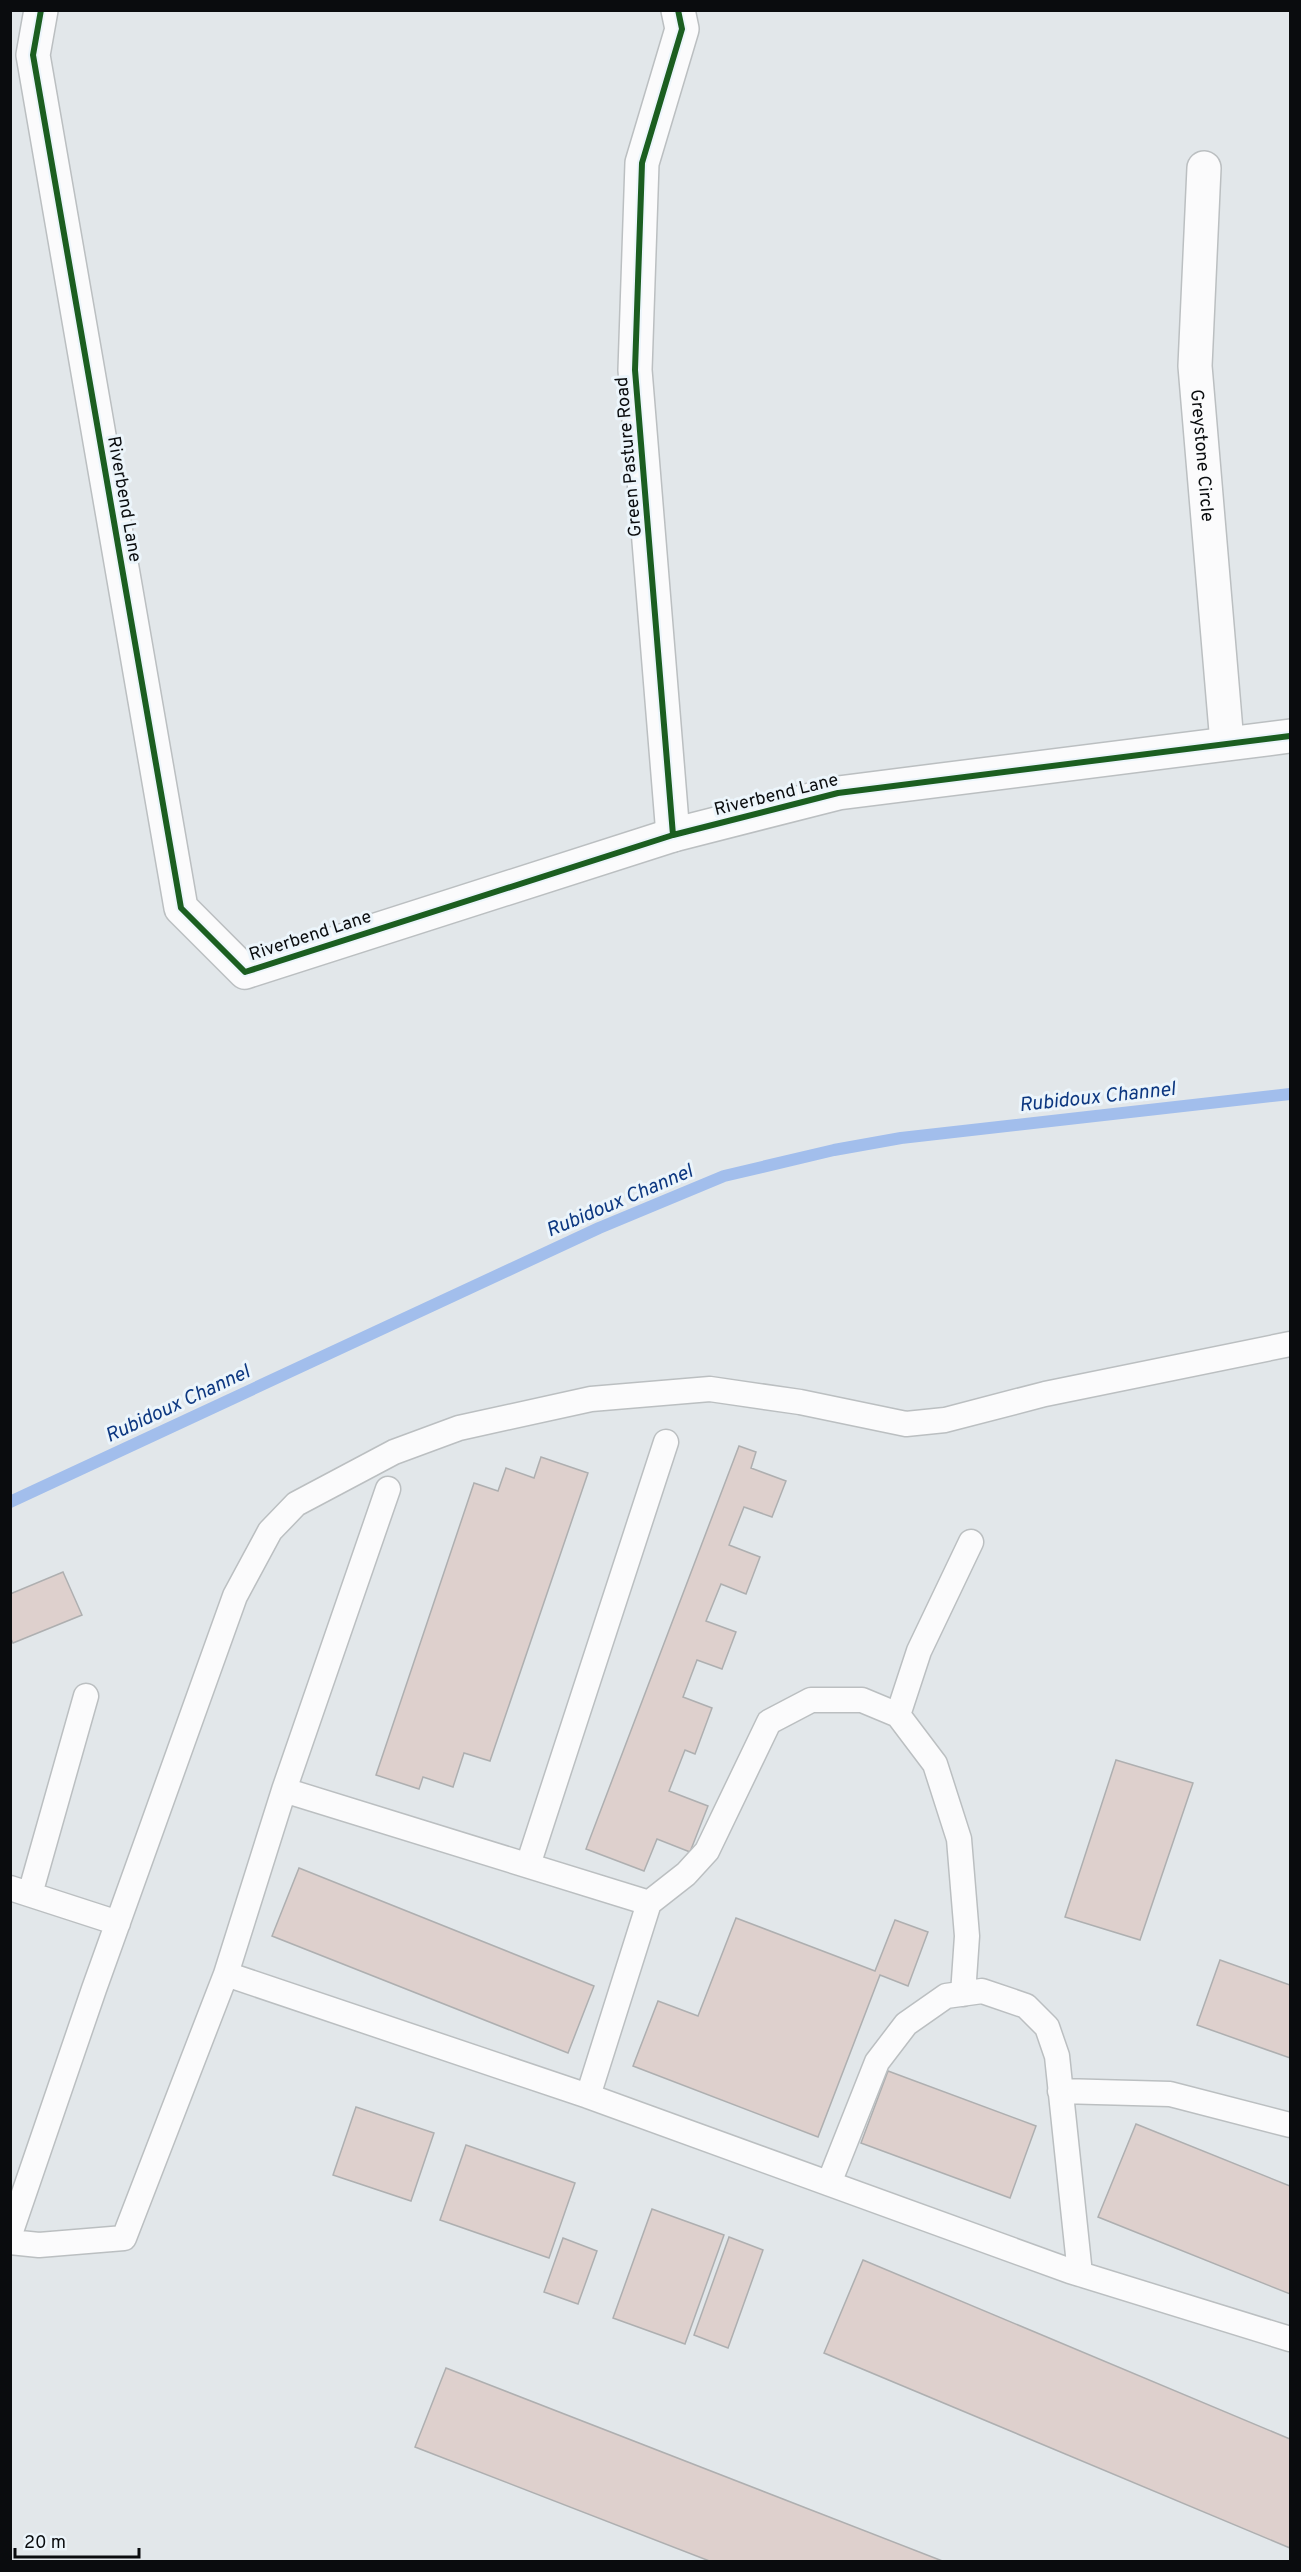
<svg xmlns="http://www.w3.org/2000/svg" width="1301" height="2572" font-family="Overpass,sans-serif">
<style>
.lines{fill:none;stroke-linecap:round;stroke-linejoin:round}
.stream{stroke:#a2beec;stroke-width:12}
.building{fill:#ded0cd;stroke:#aeafb0;stroke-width:1.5}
.lane-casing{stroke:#bbbfc1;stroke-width:27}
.street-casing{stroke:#bbbfc1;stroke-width:36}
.lane{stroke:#fbfbfc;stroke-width:24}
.street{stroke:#fbfbfc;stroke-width:33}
.cycleway-casing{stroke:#ecf5fb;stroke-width:10}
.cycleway{stroke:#1b5e20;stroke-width:6}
.labels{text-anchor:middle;stroke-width:6;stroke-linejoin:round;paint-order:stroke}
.street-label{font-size:18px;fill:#0a0c0e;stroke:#ecf5fb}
.water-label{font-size:20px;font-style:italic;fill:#0c3780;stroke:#ecf5fb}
</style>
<rect width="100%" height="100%" fill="#e2e7ea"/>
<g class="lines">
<path class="stream" d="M 10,1502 L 599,1228 L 724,1176 L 834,1150 L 901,1138 L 1290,1094"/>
</g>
<path class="building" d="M 739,1446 L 756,1452 L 751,1468 L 786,1481 L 772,1517 L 744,1507 L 729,1545 L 760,1557 L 746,1594 L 721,1584 L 706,1621 L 736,1632 L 722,1669 L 697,1660 L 683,1697 L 712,1708 L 695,1754 L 685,1750 L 669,1791 L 708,1806 L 690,1852 L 657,1839 L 644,1871 L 586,1849 Z
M 541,1457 L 588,1473 L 490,1761 L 464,1753 L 453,1787 L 423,1777 L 419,1789 L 376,1775 L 474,1483 L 498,1491 L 506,1468 L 534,1478 Z
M 63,1572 L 82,1615 L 13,1643 L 10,1637 L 10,1594 Z
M 1116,1760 L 1193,1783 L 1140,1940 L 1065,1917 Z
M 299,1868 L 594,1986 L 568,2053 L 272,1936 Z
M 736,1918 L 875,1971 L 895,1920 L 928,1932 L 908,1986 L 880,1975 L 818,2137 L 633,2066 L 658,2001 L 698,2016 Z
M 1220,1960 L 1290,1985 L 1290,2058 L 1197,2025 Z
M 888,2071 L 1036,2126 L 1010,2198 L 861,2143 Z
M 356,2107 L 434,2133 L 411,2201 L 333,2175 Z
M 1136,2124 L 1290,2186 L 1290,2294 L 1098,2217 Z
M 466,2145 L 575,2183 L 549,2258 L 440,2220 Z
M 652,2209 L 724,2235 L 685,2344 L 613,2318 Z
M 729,2237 L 763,2250 L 728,2348 L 694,2335 Z
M 563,2238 L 597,2251 L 578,2304 L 544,2292 Z
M 863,2260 L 1290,2439 L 1290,2548 L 824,2353 Z
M 446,2368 L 945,2562 L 712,2562 L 415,2447 Z"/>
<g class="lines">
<g class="lane-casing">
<path id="lane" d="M 898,1715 L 919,1651 L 971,1542
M 284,1790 L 649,1903 L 588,2096
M 528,1865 L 666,1442
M 10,1888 L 118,1923
M 30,1894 L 86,1696
M 649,1903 L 686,1874 L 707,1851 L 769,1722 L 811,1700 L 862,1700 L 898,1715 L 935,1764 L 959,1839 L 967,1936 L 963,1994
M 226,1974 L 284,1790 L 388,1489
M 1060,2091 L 1170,2094 L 1290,2125
M 829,2183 L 877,2062 L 906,2024 L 946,1996 L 982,1991 L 1026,2006 L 1047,2027 L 1057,2056 L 1080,2274
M 10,2234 L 94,1989 L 235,1596 L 270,1531 L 296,1504 L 394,1452 L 459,1428 L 591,1399 L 710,1389 L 800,1402 L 906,1424 L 945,1420 L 1045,1394 L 1290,1344
M 10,2242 L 39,2245 L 124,2238 L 226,1974 L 588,2096 L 1070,2271 L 1290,2339"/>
</g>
<g class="street-casing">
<g id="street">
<path d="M 41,10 L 33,55 L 181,908 L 245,972 L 673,835 L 838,793 L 1290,736"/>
<path id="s1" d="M 1204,168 L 1195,366 L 1227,743"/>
<path d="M 673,835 L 635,370 L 642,163 L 682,29 L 678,10"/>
</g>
</g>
<use href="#lane" class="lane"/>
<use href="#street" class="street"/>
<g class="cycleway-casing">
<path id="cycleway" d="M 41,10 L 33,55 L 181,908 L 245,972 L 673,835 L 838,793 L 1290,736
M 673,835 L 635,370 L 642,163 L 682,29 L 678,10"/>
</g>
<use href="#cycleway" class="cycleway"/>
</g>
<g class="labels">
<g class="street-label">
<text dy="6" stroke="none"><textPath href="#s1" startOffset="288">Greystone Circle</textPath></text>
<text transform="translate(628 457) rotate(-95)" y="6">Green Pasture Road</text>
<text transform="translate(125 499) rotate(80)" y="6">Riverbend Lane</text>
<text transform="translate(776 794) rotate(-14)" y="6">Riverbend Lane</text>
<text transform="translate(310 935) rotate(-18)" y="6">Riverbend Lane</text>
</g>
<g class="water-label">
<text transform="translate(1097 1096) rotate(-6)" y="7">Rubidoux Channel</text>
<text transform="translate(619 1200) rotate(-23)" y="7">Rubidoux Channel</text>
<text transform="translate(177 1403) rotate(-25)" y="7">Rubidoux Channel</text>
</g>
</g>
<rect width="1301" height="2572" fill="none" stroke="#0a0c0e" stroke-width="24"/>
<path d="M15 2548v9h124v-9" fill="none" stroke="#0a0c0e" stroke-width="3"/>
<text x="24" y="2548" font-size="18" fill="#0a0c0e" stroke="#ecf5fb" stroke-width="4.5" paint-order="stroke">20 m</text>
</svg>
